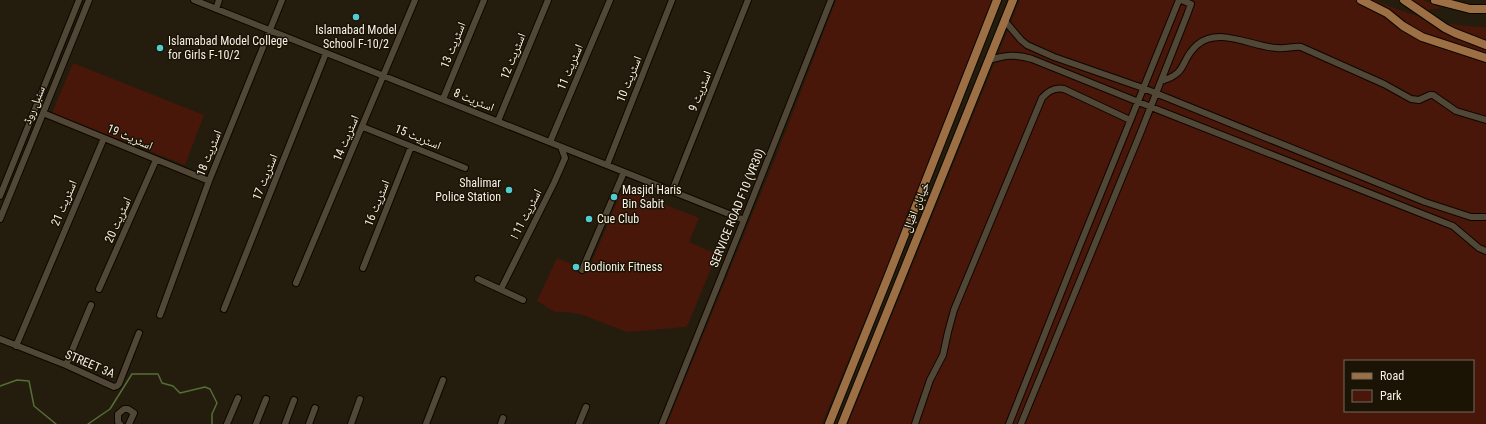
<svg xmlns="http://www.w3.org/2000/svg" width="1486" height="424" font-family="'Roboto Condensed','Noto Naskh Arabic',sans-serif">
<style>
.green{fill:#49170a;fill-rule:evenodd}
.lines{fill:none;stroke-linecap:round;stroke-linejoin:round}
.stream{stroke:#556e38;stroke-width:1.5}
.minor-casing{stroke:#0d0600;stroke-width:8}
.major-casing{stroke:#0d0600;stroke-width:10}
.minor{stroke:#504736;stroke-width:6}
.major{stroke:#9d6f44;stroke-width:8}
.poi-dot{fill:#51ccd2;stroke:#1b1304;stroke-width:1.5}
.labels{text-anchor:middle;stroke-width:3;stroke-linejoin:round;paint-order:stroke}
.poi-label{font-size:12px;fill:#f6f0e6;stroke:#1b1304;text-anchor:start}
.street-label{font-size:12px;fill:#f6f0e6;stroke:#1b1304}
</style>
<rect width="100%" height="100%" fill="#241c0c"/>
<path class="green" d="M 836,0 L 996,0 L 996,3 L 822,424 L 667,424 L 778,151 Z
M 1020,0 L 1374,0 C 1410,15 1447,27 1486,27 L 1486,424 L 848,424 ZM 1345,361 L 1473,361 L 1473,411 L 1345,411 Z
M 1410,0 L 1423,0 L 1442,8 L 1426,10 Z
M 73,63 L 204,115 L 185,165 L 52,113 Z
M 623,188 L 699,218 L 689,242 L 717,254 L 688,324 L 685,327 L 627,332 L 583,315 L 568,312 L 555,312 L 537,301 L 557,258 L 588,271 Z"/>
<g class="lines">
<path class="stream" d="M 0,386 L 17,380 L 29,381 L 34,406 L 56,424
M 88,424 L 110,409 L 132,374 L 158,374 L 162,383 L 173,386 L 180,393 L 205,387 L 210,389 L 217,403 L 212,414 L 212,424"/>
<g class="minor-casing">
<path id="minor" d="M 194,0 L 744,220
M 216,9 L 219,0
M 1004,20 L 1021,40 L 1027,45 L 1054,57 L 1143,88 L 1425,202 L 1471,217 L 1486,217
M 989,60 C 1006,55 1015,54 1032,59 L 1151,107 L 1453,226 L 1479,248 L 1486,251
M 1161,81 C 1189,73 1179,61 1197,45 C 1219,26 1252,47 1277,48 C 1286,49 1293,46 1301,47 L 1384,84 L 1411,99 L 1419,100 L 1430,95 L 1433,95 L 1456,111 L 1486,120
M 443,99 L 484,0
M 43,113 L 209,181
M 498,121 L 548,0
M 363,127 L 465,168
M 550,142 L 610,0
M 607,165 L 672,0
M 672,191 L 748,0
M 0,196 L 79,0
M 0,219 L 89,0
M 363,268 L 411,147
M 582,270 L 624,172
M 478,279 L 523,300
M 296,283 L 415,0
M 99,289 L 156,160
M 501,289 L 554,183 L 565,158 L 561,147
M 224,309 L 326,53
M 160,315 L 209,181 L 282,0
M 0,339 L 66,365 L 114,387 L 117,386 L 119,384 L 139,333
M 16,346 L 104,138
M 66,365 L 91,305
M 120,424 L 118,422 L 118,414 L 124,409 L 128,409 L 134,413 L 129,424
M 227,424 L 238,398
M 256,424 L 266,399
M 285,424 L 294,400
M 309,424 L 315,408
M 351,424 L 360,399
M 426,424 L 443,380
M 501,424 L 503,418
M 579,424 L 586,407
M 662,424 L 744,220 L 831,0
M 915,424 L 930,380 L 943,355 L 948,332 L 954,310 L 1042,98 C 1048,91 1055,87 1064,89 L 1130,120
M 1009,424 L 1078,250 L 1179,0
M 1021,424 L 1140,134 L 1187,15 L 1191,4 L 1181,0"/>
</g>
<g class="major-casing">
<path id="major" d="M 1361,0 L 1387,13 L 1403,26 L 1422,37 L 1486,58
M 1404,0 L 1445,28 L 1455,33 L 1486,45
M 1435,0 L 1470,9 L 1486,9
M 829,424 L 888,277 L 997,0
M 842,424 L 1013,0"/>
</g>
<use href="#minor" class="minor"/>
<use href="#major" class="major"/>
</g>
<g class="poi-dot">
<circle cx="356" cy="17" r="4"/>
<circle cx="160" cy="48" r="4"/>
<circle cx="509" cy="190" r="4"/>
<circle cx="614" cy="197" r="4"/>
<circle cx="589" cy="219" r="4"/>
<circle cx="576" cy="267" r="4"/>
</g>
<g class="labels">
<g class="poi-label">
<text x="356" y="34" text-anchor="middle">Islamabad Model<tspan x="356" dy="14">School F-10/2</tspan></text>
<text x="168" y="45">Islamabad Model College<tspan x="168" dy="14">for Girls F-10/2</tspan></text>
<text x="501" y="187" text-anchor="end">Shalimar<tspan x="501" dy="14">Police Station</tspan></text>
<text x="622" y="194">Masjid Haris<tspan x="622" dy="14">Bin Sabit</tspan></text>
<text x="597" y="223">Cue Club</text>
<text x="584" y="271">Bodionix Fitness</text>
</g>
<g class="street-label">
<text transform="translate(453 45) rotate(-68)" y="4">اسٹریٹ 13</text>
<text transform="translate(513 56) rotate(-68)" y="4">اسٹریٹ 12</text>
<text transform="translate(570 67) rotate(-67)" y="4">اسٹریٹ 11</text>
<text transform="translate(629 79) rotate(-68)" y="4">اسٹریٹ 10</text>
<text transform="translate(700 91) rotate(-68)" y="4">اسٹریٹ 9</text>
<text transform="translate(474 100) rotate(22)" y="4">اسٹریٹ 8</text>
<text transform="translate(34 105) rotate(-68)" y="4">سنبل روڈ</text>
<text transform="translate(130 137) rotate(23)" y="4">اسٹریٹ 19</text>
<text transform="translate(418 137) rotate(22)" y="4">اسٹریٹ 15</text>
<text transform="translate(346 138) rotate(-67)" y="4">اسٹریٹ 14</text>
<text transform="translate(209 153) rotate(-68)" y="4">اسٹریٹ 18</text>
<text transform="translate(265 177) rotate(-68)" y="4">اسٹریٹ 17</text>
<text transform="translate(64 203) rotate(-67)" y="4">اسٹریٹ 21</text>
<text transform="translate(377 203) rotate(-68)" y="4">اسٹریٹ 16</text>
<text transform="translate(916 207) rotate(-68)" y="4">خیابان اقبال</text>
<text transform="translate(737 208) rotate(-68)" y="4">SERVICE ROAD F10 (VR30)</text>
<text transform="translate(526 214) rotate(-63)" y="4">اسٹریٹ 11 ا</text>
<text transform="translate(118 220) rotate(-66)" y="4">اسٹریٹ 20</text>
<text transform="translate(90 364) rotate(23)" y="4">STREET 3A</text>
</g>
</g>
<rect x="1344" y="360" width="130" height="52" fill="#1b1304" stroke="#736b5e"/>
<rect x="1352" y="373" width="20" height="6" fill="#9d6f44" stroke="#736b5e"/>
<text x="1380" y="380" font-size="12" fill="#f6f0e6">Road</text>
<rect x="1352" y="390" width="20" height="12" fill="#49170a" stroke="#736b5e"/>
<text x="1380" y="400" font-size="12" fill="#f6f0e6">Park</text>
</svg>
